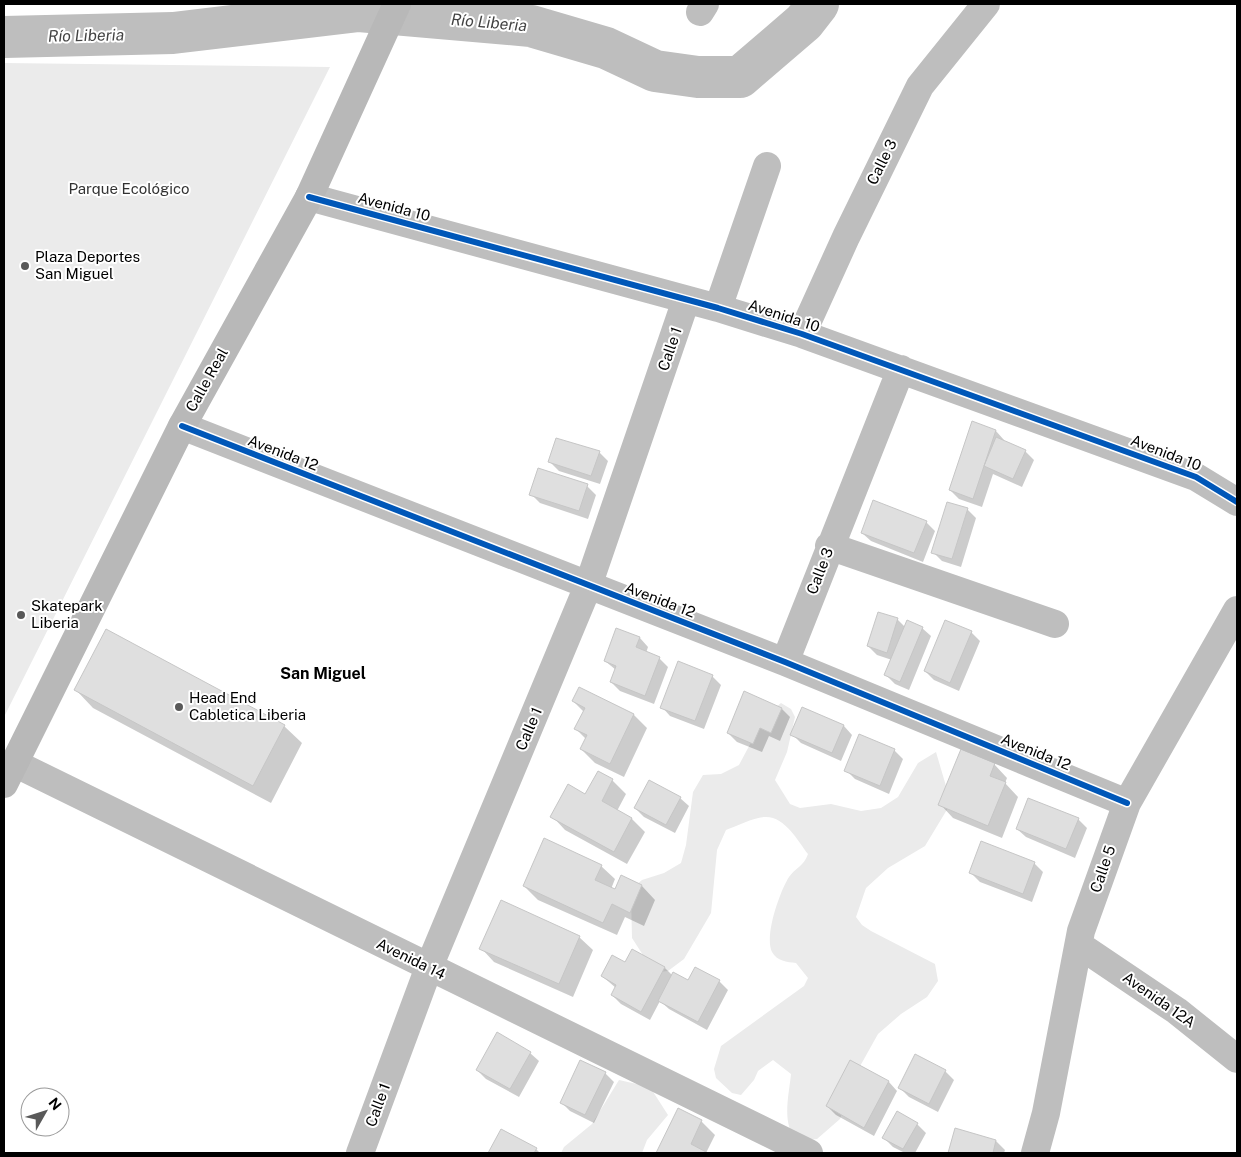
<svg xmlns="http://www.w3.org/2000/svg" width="1241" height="1157" font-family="'Public Sans',sans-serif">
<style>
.green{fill:#ebebeb}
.shadow{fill:#0003}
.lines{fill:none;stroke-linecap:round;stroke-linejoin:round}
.river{stroke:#bebebe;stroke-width:42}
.building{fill:#dfdfdf;stroke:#c6c6c6}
.street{stroke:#bebebe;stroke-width:28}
.secondary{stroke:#b8b8b8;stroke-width:28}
.cycleway-casing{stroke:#fff;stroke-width:9}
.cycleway{stroke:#0057b8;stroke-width:6}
.poi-dot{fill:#595959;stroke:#fff;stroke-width:2}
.labels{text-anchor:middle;stroke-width:4;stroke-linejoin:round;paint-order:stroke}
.street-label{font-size:15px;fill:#000;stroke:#fff}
.park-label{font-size:15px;fill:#323232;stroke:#fff}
.poi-label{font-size:15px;fill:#000;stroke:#fff;text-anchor:start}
.water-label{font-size:16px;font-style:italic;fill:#434343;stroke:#fff}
.neighbourhood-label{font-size:16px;font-weight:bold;fill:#000;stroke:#fff}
</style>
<rect width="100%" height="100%" fill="#fff"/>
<path class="green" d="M 4,63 L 330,67 L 4,717 Z
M 781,703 L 791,709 L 795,717 L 787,752 L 775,780 L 790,804 L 800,808 L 831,804 L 861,811 L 881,808 L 898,797 L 918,763 L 936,752 L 951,803 L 925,846 L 888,868 L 866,888 L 856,917 L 862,925 L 871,931 L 935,964 L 938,981 L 927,997 L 901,1014 L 878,1034 L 859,1068 L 840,1119 L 817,1139 L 797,1141 C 781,1124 789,1095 791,1074 L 773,1060 L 758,1071 L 754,1080 L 741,1095 L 732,1093 L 716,1078 L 714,1069 L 721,1046 L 804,986 L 808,978 L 796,963 C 787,962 777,961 772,952 C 764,936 780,891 789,877 C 795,868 804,866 808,854 C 798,841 784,815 764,817 C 752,818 737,826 726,830 L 717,850 L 711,913 L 684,959 L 668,971 L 658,972 L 650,966 L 632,938 L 631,895 L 635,886 L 642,880 L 664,873 L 681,863 L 686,845 L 693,792 L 703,775 L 721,774 L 739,765 L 765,716 Z
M 619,1080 L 650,1087 L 668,1115 L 647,1140 L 642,1153 L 561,1153 L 564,1147 L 592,1124 Z"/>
<path class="shadow" d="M 996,431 L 1004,440 L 1004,442 L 1025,451 L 1034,460 L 1022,487 L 993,474 L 982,507 L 959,499 L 950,490 Z
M 599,452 L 608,461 L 600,484 L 559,471 L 550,462 Z
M 587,486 L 596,495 L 588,519 L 540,503 L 531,494 Z
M 967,509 L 976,518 L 961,567 L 942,561 L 933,552 Z
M 926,522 L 935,531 L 923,562 L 871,541 L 862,533 Z
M 879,614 L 898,620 L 906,628 L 922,628 L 931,636 L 909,690 L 895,684 L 886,675 L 892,660 L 877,655 L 868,646 Z
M 617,630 L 640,638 L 648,647 L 646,653 L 659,658 L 668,667 L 654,704 L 620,691 L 611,682 L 616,670 L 605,661 Z
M 971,632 L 980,641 L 959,691 L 934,680 L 925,671 Z
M 712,676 L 721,685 L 704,729 L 670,716 L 662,707 Z
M 580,689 L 634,715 L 647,728 L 624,777 L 595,763 L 581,749 L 586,739 L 576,729 L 584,712 L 573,701 Z
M 76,690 L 284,726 L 302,743 L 271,803 L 93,708 Z
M 803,708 L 844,726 L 852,735 L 841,761 L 801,743 L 792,734 Z
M 782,709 L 790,717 L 780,741 L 769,736 L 762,752 L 737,742 L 728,733 Z
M 894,750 L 903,759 L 889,794 L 855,779 L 846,770 Z
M 994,764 L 1007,778 L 1005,783 L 1018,797 L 1002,838 L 953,818 L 940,804 Z
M 598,773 L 612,780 L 626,794 L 617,811 L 632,819 L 645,832 L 627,864 L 565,830 L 552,816 L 586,796 Z
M 680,798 L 689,806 L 675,833 L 644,817 L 635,808 Z
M 1078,819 L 1087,828 L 1075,858 L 1026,837 L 1017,829 Z
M 1034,863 L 1043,872 L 1032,902 L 980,882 L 971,873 Z
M 601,866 L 615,879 L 611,889 L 616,891 L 622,877 L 642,886 L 655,900 L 644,926 L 625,917 L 617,935 L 538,900 L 524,886 Z
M 579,937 L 593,950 L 573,997 L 494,962 L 481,948 Z
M 633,951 L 665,968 L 673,976 L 688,982 L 719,981 L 728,990 L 707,1030 L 669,1009 L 660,1001 L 650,1020 L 621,1004 L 612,995 L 616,988 L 602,976 L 625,964 Z
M 530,1053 L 539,1061 L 519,1097 L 486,1079 L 477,1070 Z
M 851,1062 L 889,1082 L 897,1091 L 874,1136 L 836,1115 L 827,1106 Z
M 945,1071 L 954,1080 L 938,1112 L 909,1097 L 900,1088 Z
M 605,1073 L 614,1082 L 594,1123 L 570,1111 L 561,1102 Z
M 679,1110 L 702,1122 L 715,1135 L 706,1153 L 658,1153 Z
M 917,1124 L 926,1133 L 915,1153 L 905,1153 L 893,1147 L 884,1138 Z
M 956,1130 L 996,1141 L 1005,1150 L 1004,1153 L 949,1153 Z
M 502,1131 L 536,1149 L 540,1153 L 490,1153 Z"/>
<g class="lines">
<path class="river" d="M 4,37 L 173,33 L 359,11 L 531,26 L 606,48 L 655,71 L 698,77 L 740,77 L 804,22 L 818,4"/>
</g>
<path class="building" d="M 972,421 L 996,430 L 973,499 L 949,490 Z
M 996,437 L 1026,450 L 1013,479 L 984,466 Z
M 556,438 L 600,451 L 591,476 L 548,462 Z
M 538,468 L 588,484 L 579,511 L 529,495 Z
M 873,500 L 927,521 L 914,553 L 861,533 Z
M 947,502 L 968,508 L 952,559 L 931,553 Z
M 878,612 L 898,618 L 887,653 L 867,646 Z
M 907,620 L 923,627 L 900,682 L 884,675 Z
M 945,620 L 972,631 L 950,683 L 924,671 Z
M 616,628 L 640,637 L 636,647 L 660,657 L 645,696 L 610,682 L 616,666 L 604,661 Z
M 106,629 L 285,725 L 253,786 L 74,690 Z
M 678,661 L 713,675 L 695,721 L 660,708 Z
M 579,687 L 634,714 L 610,764 L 580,749 L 587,735 L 574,729 L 585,708 L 572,701 Z
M 744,691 L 782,708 L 771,733 L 760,728 L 753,744 L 727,733 Z
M 802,707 L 844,725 L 832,753 L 790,735 Z
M 859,734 L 895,749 L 880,786 L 844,771 Z
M 961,749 L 995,763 L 990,776 L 1006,782 L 988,826 L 938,805 Z
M 598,771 L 613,779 L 602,801 L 632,818 L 614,852 L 550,817 L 568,784 L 585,794 Z
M 649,780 L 681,797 L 666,825 L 634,808 Z
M 1028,798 L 1079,818 L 1066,849 L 1016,829 Z
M 544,838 L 602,865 L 595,880 L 615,889 L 621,875 L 642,885 L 630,913 L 612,904 L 603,923 L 523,886 Z
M 981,841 L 1035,862 L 1023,894 L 969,873 Z
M 501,900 L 580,936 L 559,984 L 479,949 Z
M 632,949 L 665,967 L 641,1012 L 611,995 L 616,985 L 601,976 L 612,955 L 625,962 Z
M 695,967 L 720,980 L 698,1022 L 658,1001 L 673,972 L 688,980 Z
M 497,1032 L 531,1052 L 510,1089 L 476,1070 Z
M 915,1054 L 946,1070 L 929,1104 L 898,1088 Z
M 580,1060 L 606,1072 L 585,1115 L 560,1103 Z
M 850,1060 L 889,1081 L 864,1128 L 826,1106 Z
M 678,1108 L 702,1120 L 691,1144 L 708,1153 L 656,1153 Z
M 897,1111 L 918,1123 L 903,1149 L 882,1138 Z
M 955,1128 L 996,1140 L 993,1153 L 948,1153 Z
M 501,1129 L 537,1148 L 534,1153 L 488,1153 Z"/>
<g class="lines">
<path class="street" d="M 700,12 L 705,4
M 309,197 L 718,308 L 802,334 L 1196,477 L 1237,502
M 718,308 L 767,166
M 802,334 L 846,237 L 920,86 L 986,4
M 182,426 L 785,662 L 1127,803
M 829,546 L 1055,624
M 785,662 L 901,369
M 14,763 L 809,1153
M 1079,945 L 1177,1011 L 1237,1059
M 360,1153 L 429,967 L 588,586 L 686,300
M 1035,1153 L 1046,1113 L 1081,931 L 1127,803 L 1237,610"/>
<path class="secondary" d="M 4,784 L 182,426 L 309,197 L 397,4"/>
<g class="cycleway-casing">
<path id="cycleway" d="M 309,197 L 718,308 L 802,334 L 1196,477 L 1237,502
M 182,426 L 785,662 L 1127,803"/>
</g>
<use href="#cycleway" class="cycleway"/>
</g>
<g class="poi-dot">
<circle cx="25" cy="266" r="5"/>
<circle cx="21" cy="615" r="5"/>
<circle cx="179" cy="707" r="5"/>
</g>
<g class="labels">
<g class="street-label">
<text transform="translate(882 162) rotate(-64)" y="5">Calle 3</text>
<text transform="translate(394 207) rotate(15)" y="5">Avenida 10</text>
<text transform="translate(784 316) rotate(18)" y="5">Avenida 10</text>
<text transform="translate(670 349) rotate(-71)" y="5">Calle 1</text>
<text transform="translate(207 380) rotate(-61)" y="5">Calle Real</text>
<text transform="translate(283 453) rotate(21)" y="5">Avenida 12</text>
<text transform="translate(1166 453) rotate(21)" y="5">Avenida 10</text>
<text transform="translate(820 571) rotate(-69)" y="5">Calle 3</text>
<text transform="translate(660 600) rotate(21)" y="5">Avenida 12</text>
<text transform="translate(529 729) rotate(-67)" y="5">Calle 1</text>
<text transform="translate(1036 752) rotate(22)" y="5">Avenida 12</text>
<text transform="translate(1103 869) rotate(-71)" y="5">Calle 5</text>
<text transform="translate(411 959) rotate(26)" y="5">Avenida 14</text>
<text transform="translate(1159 1000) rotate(35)" y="5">Avenida 12A</text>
<text transform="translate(378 1105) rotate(-70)" y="5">Calle 1</text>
</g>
<g class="park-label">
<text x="129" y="194">Parque Ecológico</text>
</g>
<g class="poi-label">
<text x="35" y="262">Plaza Deportes<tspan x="35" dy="17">San Miguel</tspan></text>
<text x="31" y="611">Skatepark<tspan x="31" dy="17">Liberia</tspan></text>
<text x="189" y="703">Head End<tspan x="189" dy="17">Cabletica Liberia</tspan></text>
</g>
<g class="water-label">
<text transform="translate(489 22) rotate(5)" y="6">Río Liberia</text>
<text transform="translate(86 35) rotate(-1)" y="6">Río Liberia</text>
</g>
<g class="neighbourhood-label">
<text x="323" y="679">San Miguel</text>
</g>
</g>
<rect width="1241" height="1157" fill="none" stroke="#000000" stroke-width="10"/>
<g transform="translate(45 1112) rotate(51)"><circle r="24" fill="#ffffff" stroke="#999999"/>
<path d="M0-4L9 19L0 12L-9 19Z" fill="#595959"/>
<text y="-8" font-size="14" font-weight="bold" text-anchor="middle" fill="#000000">N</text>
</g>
</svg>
